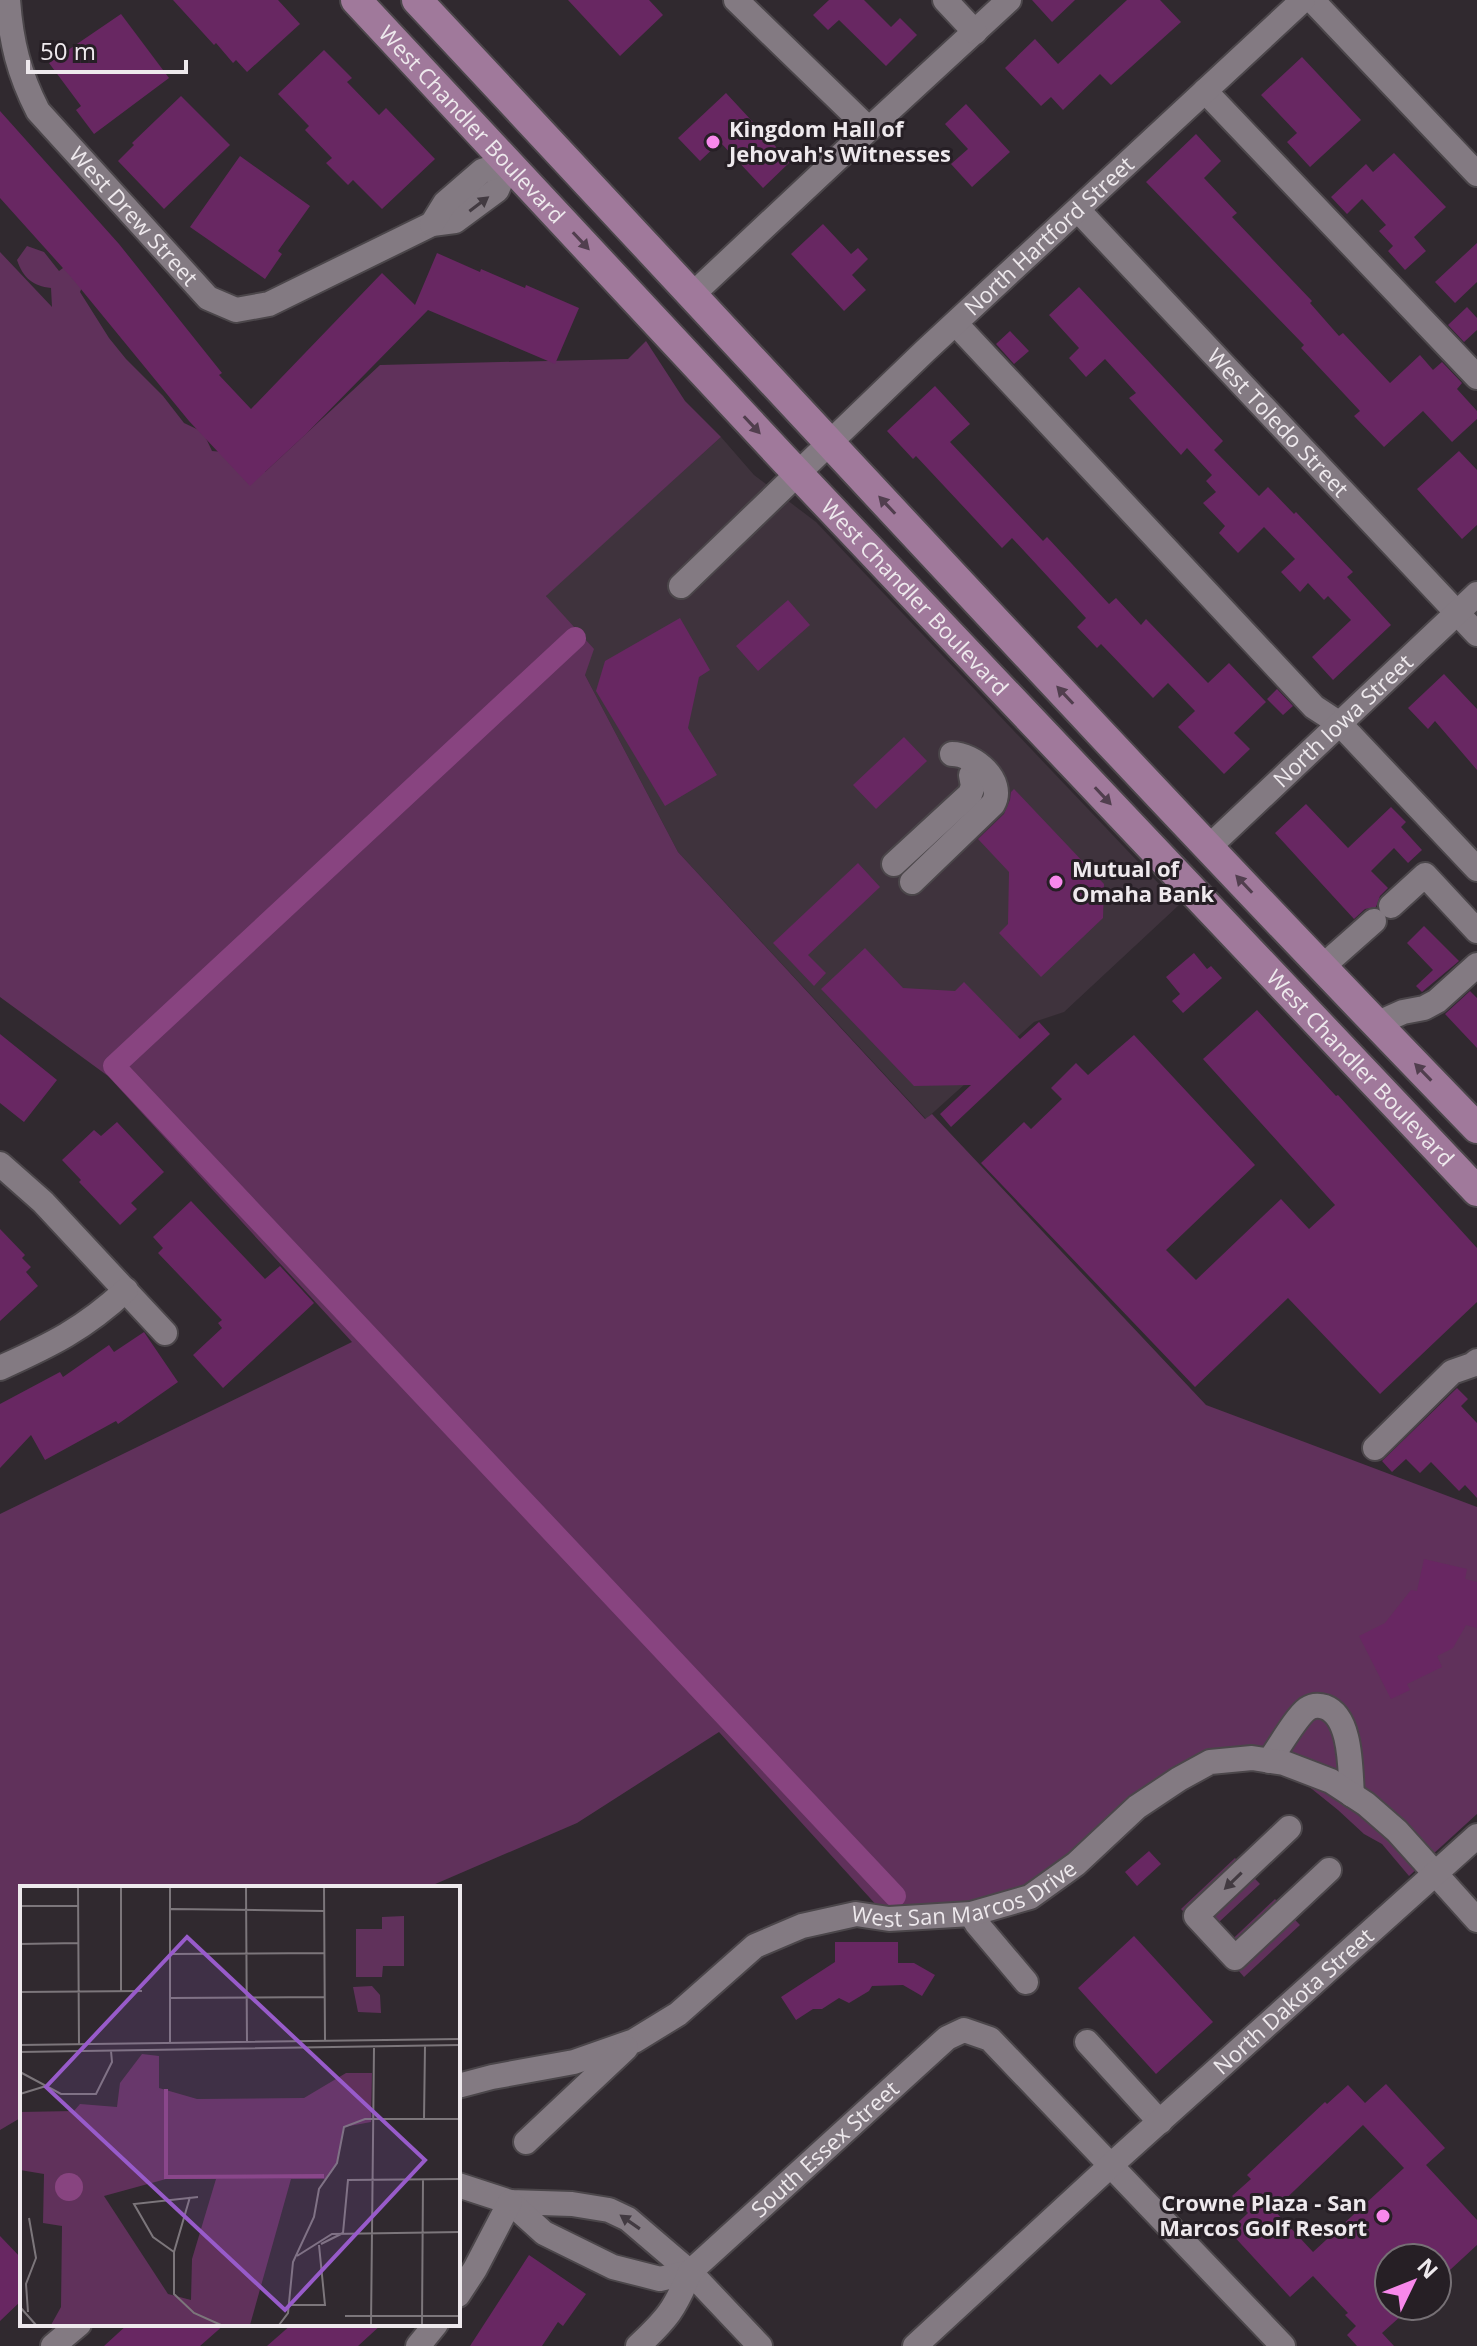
<svg xmlns="http://www.w3.org/2000/svg" width="1477" height="2346" font-family="'Open Sans',sans-serif">
<style>
.built{fill:#3f333d}
.green{fill:#60315b}
.lines{fill:none;stroke-linecap:round;stroke-linejoin:round}
.canal{stroke:#884480;stroke-width:22}
.building{fill:#682762;fill-rule:evenodd}
.minor-casing{stroke:#4b464a;stroke-width:28}
.major-casing{stroke:#4b464a;stroke-width:34}
.minor{stroke:#837a82;stroke-width:24}
.major{stroke:#a0799b;stroke-width:30}
.oneway{fill:#423a41}
.oneway2{fill:#513e4e}
.poi-dot{fill:#f888eb;stroke:#261f25;stroke-width:3}
.labels{text-anchor:middle;stroke-width:6;stroke-linejoin:round;paint-order:stroke}
.street-label{font-size:22px;fill:#eee9ed;stroke:#261f25}
.poi-label{font-size:22px;font-weight:bold;fill:#eee9ed;stroke:#261f25;text-anchor:start}
.inset-river{fill:none;stroke:#884480;stroke-width:4}
.inset-road{fill:none;stroke:#7c767b;stroke-width:2}
.view{fill:#985bca;fill-opacity:0.15;stroke:#985bca;stroke-width:4}
.inset-edge{fill:none;stroke:#eee9ed;stroke-width:4}
</style>
<rect width="100%" height="100%" fill="#30292f"/>
<path class="built" d="M 721,437 L 754,475 L 816,522 L 1179,905 L 1064,1012 L 1034,1022 L 926,1119 L 678,852 L 585,675 L 546,595 Z"/>
<path class="green" d="M 27,246 L 44,252 L 59,271 L 75,259 L 86,278 L 80,292 L 109,338 L 126,359 L 163,396 L 184,423 L 203,432 L 212,451 L 234,453 L 265,472 L 380,365 L 628,359 L 646,341 L 685,401 L 721,437 L 546,596 L 594,649 L 585,675 L 678,852 L 925,1119 L 932,1114 L 1206,1405 L 1477,1507 L 1477,1814 L 1409,1876 L 1382,1844 L 1364,1834 L 1338,1810 L 1302,1781 L 1252,1758 L 1179,1779 L 1030,1897 L 889,1919 L 719,1732 L 577,1823 L 426,1888 L 22,1888 L 22,2117 L 0,2130 L 0,1514 L 352,1342 L 108,1076 L 0,997 L 0,252 L 52,307 L 51,288 C 33,286 23,278 17,260 Z
M 1235,1858 L 1260,1884 L 1205,1935 L 1181,1909 Z
M 1275,1899 L 1300,1925 L 1244,1977 L 1221,1950 Z"/>
<g class="lines">
<path class="canal" d="M 575,638 L 114,1066 L 895,1896"/>
</g>
<path class="building" d="M 173,0 L 278,0 L 300,24 L 247,72 L 236,60 L 233,63 L 216,43 L 214,45 Z
M 568,0 L 649,0 L 663,15 L 620,56 Z
M 829,0 L 864,0 L 891,27 L 900,18 L 917,35 L 886,66 L 839,20 L 828,30 L 813,15 Z
M 1032,0 L 1075,0 L 1052,22 Z
M 1127,0 L 1160,0 L 1181,22 L 1111,85 L 1100,74 L 1063,110 L 1051,97 L 1041,106 L 1005,68 L 1035,39 L 1058,64 Z
M 121,14 L 169,78 L 94,134 L 76,110 L 81,106 L 49,63 Z
M 324,50 L 352,78 L 347,82 L 379,115 L 386,108 L 435,159 L 382,209 L 353,180 L 348,185 L 326,163 L 332,158 L 305,130 L 309,126 L 278,94 Z
M 1302,57 L 1361,120 L 1310,167 L 1287,142 L 1297,133 L 1261,95 Z
M 726,93 L 790,162 L 763,188 L 720,142 L 700,161 L 678,138 Z
M 181,96 L 230,145 L 164,209 L 118,161 L 134,145 L 132,143 Z
M 966,104 L 1010,152 L 972,187 L 951,164 L 968,149 L 945,124 Z
M 0,111 L 119,244 L 222,373 L 219,375 L 251,409 L 382,273 L 415,305 L 437,253 L 480,272 L 481,269 L 525,288 L 526,285 L 579,308 L 555,364 L 428,310 L 306,434 L 250,486 L 189,421 L 71,277 L 0,198 Z
M 1196,134 L 1221,161 L 1204,178 L 1237,213 L 1232,217 L 1312,301 L 1310,303 L 1339,336 L 1343,333 L 1390,383 L 1420,355 L 1433,370 L 1442,362 L 1462,383 L 1457,389 L 1477,411 L 1477,419 L 1452,442 L 1423,411 L 1384,447 L 1354,416 L 1360,411 L 1301,348 L 1304,345 L 1146,182 Z
M 1394,153 L 1446,207 L 1414,237 L 1426,251 L 1405,270 L 1388,251 L 1393,246 L 1379,231 L 1386,225 L 1362,199 L 1347,214 L 1331,197 L 1366,164 L 1373,172 Z
M 240,156 L 310,206 L 278,251 L 282,254 L 265,279 L 190,227 Z
M 823,224 L 851,254 L 858,248 L 868,259 L 852,275 L 866,290 L 844,311 L 791,254 Z
M 1477,243 L 1477,282 L 1455,303 L 1435,282 Z
M 1079,287 L 1223,441 L 1214,450 L 1259,496 L 1268,487 L 1294,514 L 1296,512 L 1353,572 L 1347,577 L 1391,625 L 1333,680 L 1312,657 L 1351,620 L 1328,596 L 1324,600 L 1308,583 L 1300,592 L 1281,572 L 1295,559 L 1264,527 L 1238,553 L 1219,533 L 1225,526 L 1203,503 L 1216,492 L 1206,481 L 1212,475 L 1187,448 L 1181,455 L 1159,431 L 1129,398 L 1136,393 L 1105,359 L 1086,377 L 1069,358 L 1079,348 L 1049,315 Z
M 1467,307 L 1477,318 L 1477,330 L 1464,342 L 1448,325 Z
M 1010,331 L 1029,351 L 1014,364 L 996,344 Z
M 935,386 L 970,424 L 950,442 L 1043,541 L 1047,537 L 1109,604 L 1116,598 L 1141,625 L 1146,619 L 1208,683 L 1229,663 L 1266,702 L 1234,733 L 1250,749 L 1224,774 L 1178,727 L 1195,711 L 1168,683 L 1153,698 L 1101,644 L 1097,648 L 1077,627 L 1086,618 L 1012,538 L 1002,548 L 916,456 L 913,459 L 887,431 Z
M 1459,451 L 1477,470 L 1477,525 L 1462,539 L 1417,489 Z
M 788,600 L 810,625 L 758,671 L 736,646 Z
M 680,618 L 710,670 L 699,677 L 688,728 L 717,775 L 665,806 L 596,691 L 605,661 Z
M 1444,674 L 1477,709 L 1477,770 L 1435,721 L 1428,729 L 1408,708 Z
M 1277,689 L 1293,706 L 1283,715 L 1267,699 Z
M 904,737 L 927,761 L 876,809 L 853,785 Z
M 1014,789 L 1104,884 L 1103,918 L 1041,977 L 999,933 L 1008,924 L 1009,872 L 978,839 L 1004,814 L 1010,800 L 1011,792 Z
M 1306,804 L 1348,848 L 1391,807 L 1406,822 L 1401,827 L 1422,850 L 1408,863 L 1394,848 L 1371,871 L 1388,888 L 1380,896 L 1376,907 L 1365,909 L 1354,919 L 1275,833 Z
M 858,863 L 880,887 L 808,955 L 826,973 L 814,986 L 773,943 Z
M 1424,926 L 1459,961 L 1422,992 L 1416,986 L 1433,970 L 1407,943 Z
M 865,948 L 903,988 L 955,991 L 964,982 L 1020,1039 L 1039,1022 L 1050,1034 L 951,1127 L 940,1114 L 971,1085 L 914,1086 L 821,989 Z
M 1194,953 L 1207,969 L 1211,966 L 1222,978 L 1183,1013 L 1172,1001 L 1180,994 L 1166,977 Z
M 1470,991 L 1477,998 L 1477,1048 L 1445,1014 Z
M 1257,1010 L 1336,1096 L 1338,1095 L 1477,1248 L 1477,1302 L 1380,1394 L 1288,1298 L 1195,1387 L 981,1163 L 1024,1122 L 1031,1129 L 1062,1099 L 1051,1088 L 1076,1063 L 1088,1075 L 1134,1035 L 1255,1165 L 1166,1250 L 1196,1280 L 1281,1199 L 1309,1229 L 1335,1205 L 1203,1059 Z
M 0,1034 L 57,1080 L 24,1122 L 0,1103 Z
M 117,1122 L 164,1172 L 131,1203 L 137,1209 L 120,1225 L 79,1182 L 81,1180 L 62,1160 L 94,1130 L 101,1136 Z
M 191,1201 L 265,1279 L 280,1266 L 314,1303 L 223,1388 L 193,1355 L 222,1328 L 218,1323 L 222,1320 L 158,1253 L 163,1248 L 153,1237 Z
M 0,1229 L 25,1255 L 22,1258 L 31,1267 L 26,1272 L 38,1286 L 0,1321 Z
M 144,1332 L 178,1382 L 118,1424 L 116,1421 L 45,1460 L 31,1435 L 0,1468 L 0,1404 L 60,1372 L 63,1377 L 109,1345 L 114,1352 Z
M 1457,1388 L 1468,1399 L 1461,1406 L 1477,1423 L 1477,1498 L 1465,1485 L 1459,1491 L 1431,1462 L 1420,1473 L 1406,1459 L 1392,1472 L 1382,1461 Z
M 1424,1559 L 1467,1569 L 1465,1579 L 1477,1582 L 1477,1628 L 1466,1625 L 1453,1648 L 1437,1656 L 1442,1667 L 1407,1684 L 1410,1690 L 1391,1699 L 1359,1636 L 1385,1623 L 1411,1590 L 1417,1591 Z
M 1149,1851 L 1161,1864 L 1137,1886 L 1125,1872 Z
M 1134,1936 L 1213,2022 L 1156,2074 L 1078,1988 Z
M 835,1942 L 898,1942 L 898,1963 L 914,1963 L 935,1975 L 922,1996 L 903,1985 L 872,1986 L 869,1991 L 849,2003 L 839,1998 L 822,2009 L 813,2009 L 796,2020 L 781,1997 L 835,1962 Z
M 1386,2084 L 1445,2148 L 1426,2165 L 1477,2220 L 1477,2245 L 1437,2282 L 1437,2258 L 1389,2258 L 1389,2306 L 1412,2306 L 1382,2333 L 1394,2346 L 1357,2346 L 1347,2335 L 1356,2326 L 1345,2315 L 1348,2313 L 1313,2276 L 1290,2297 L 1229,2231 L 1248,2213 L 1232,2196 L 1251,2179 L 1247,2175 L 1325,2102 L 1327,2104 L 1348,2085 L 1365,2103 ZM 1363,2125 L 1404,2168 L 1313,2252 L 1274,2210 Z
M 0,2236 L 22,2259 L 22,2300 L 0,2321 Z
M 529,2255 L 586,2294 L 563,2326 L 558,2322 L 542,2346 L 470,2346 Z
M 128,2324 L 225,2324 L 200,2346 L 104,2346 Z
M 292,2324 L 382,2324 L 358,2346 L 267,2346 Z"/>
<g class="lines">
<g class="minor-casing">
<g id="minor">
<path id="s1" d="M 8,0 C 11,42 19,74 38,111 L 208,298 L 236,310 L 269,304 L 432,224 L 455,221 L 497,190 L 509,162"/>
<path d="M 736,0 L 869,129 L 1009,0"/>
<path d="M 945,0 L 975,32"/>
<path d="M 1312,0 L 1477,174"/>
<path d="M 1205,91 L 1477,377"/>
<path id="s2" d="M 1078,210 L 1477,634"/>
<path d="M 432,224 L 445,203 L 482,171 L 509,162"/>
<path d="M 691,296 L 869,129"/>
<path d="M 956,324 L 1314,707 L 1340,724 L 1477,869"/>
<path id="s3" d="M 681,586 L 925,351 L 1303,0"/>
<path id="s4" d="M 1209,847 L 1477,594"/>
<path d="M 894,864 L 970,794 L 973,786 L 971,775"/>
<path d="M 912,882 L 993,804 C 1006,781 974,754 952,754"/>
<path d="M 1391,906 L 1425,875 L 1477,931"/>
<path d="M 1322,967 L 1374,921"/>
<path d="M 1376,1024 L 1403,1012 L 1424,1008 L 1437,1001 L 1477,965"/>
<path d="M 0,1164 L 43,1202 L 165,1333"/>
<path d="M 0,1368 C 51,1345 84,1329 126,1290"/>
<path d="M 1375,1448 L 1452,1372 L 1472,1365 L 1477,1361"/>
<path d="M 1269,1761 C 1278,1749 1296,1717 1307,1709 C 1313,1705 1319,1705 1325,1707 C 1352,1717 1350,1770 1352,1795"/>
<path d="M 1289,1828 L 1196,1916 L 1235,1958 L 1329,1870"/>
<path d="M 971,1914 L 977,1924 L 1026,1982"/>
<path d="M 1087,2042 L 1160,2122"/>
<path id="s5" d="M 458,2086 L 492,2077 L 574,2062 L 634,2041 L 678,2014 L 755,1946 L 802,1926 L 856,1914 L 889,1919 L 971,1914 L 1030,1897 L 1076,1864 L 1137,1807 L 1179,1779 L 1210,1762 L 1252,1758 L 1284,1763 L 1331,1781 L 1366,1804 L 1397,1831 L 1477,1920"/>
<path d="M 526,2142 L 626,2048"/>
<path d="M 458,2185 L 510,2202 L 572,2204 L 609,2210 L 628,2219 L 690,2272 L 760,2346"/>
<path d="M 510,2202 L 544,2233 L 613,2267 L 660,2279 L 690,2272"/>
<path d="M 458,2295 L 475,2269 L 510,2202"/>
<path d="M 53,2346 L 79,2324"/>
<path d="M 418,2346 L 436,2324"/>
<path id="s6" d="M 638,2346 C 667,2319 675,2309 690,2272 L 947,2038 L 964,2030 L 990,2039 L 1283,2346"/>
<path id="s7" d="M 915,2346 L 1110,2166 L 1477,1836"/>
</g>
</g>
<g class="major-casing">
<g id="major">
<path id="s8" d="M 356,0 L 783,458 L 1477,1191"/>
<path d="M 417,0 C 770,377 1118,758 1477,1128"/>
</g>
</g>
<use href="#minor" class="minor"/>
<use href="#major" class="major"/>
</g>
<defs><path id="oneway-solid" d="M-6-.8H1V-3.2L6.5 0L1 3.2V.8H-6Z" transform="scale(2)"/></defs>
<g class="oneway">
<use href="#oneway-solid" transform="translate(479 204) rotate(-37)"/>
<use href="#oneway-solid" transform="translate(1233 1881) rotate(136)"/>
<use href="#oneway-solid" transform="translate(630 2222) rotate(-145)"/>
</g>
<g class="oneway2">
<use href="#oneway-solid" transform="translate(581 241) rotate(47)"/>
<use href="#oneway-solid" transform="translate(752 425) rotate(47)"/>
<use href="#oneway-solid" transform="translate(887 505) rotate(-133)"/>
<use href="#oneway-solid" transform="translate(1065 695) rotate(-133)"/>
<use href="#oneway-solid" transform="translate(1103 796) rotate(47)"/>
<use href="#oneway-solid" transform="translate(1244 884) rotate(-133)"/>
<use href="#oneway-solid" transform="translate(1423 1072) rotate(-134)"/>
</g>
<g class="poi-dot">
<circle cx="713" cy="142" r="8"/>
<circle cx="1056" cy="882" r="8"/>
<circle cx="1383" cy="2216" r="8"/>
</g>
<g class="labels">
<g class="street-label">
<text dy="8" stroke="none"><textPath href="#s8" startOffset="170">West Chandler Boulevard</textPath></text>
<text dy="8" stroke="none"><textPath href="#s1" startOffset="258">West Drew Street</textPath></text>
<text dy="8" stroke="none"><textPath href="#s3" startOffset="508">North Hartford Street</textPath></text>
<text dy="8" stroke="none"><textPath href="#s2" startOffset="292">West Toledo Street</textPath></text>
<text dy="8" stroke="none"><textPath href="#s8" startOffset="818">West Chandler Boulevard</textPath></text>
<text dy="8" stroke="none"><textPath href="#s4" startOffset="184">North Iowa Street</textPath></text>
<text dy="8" stroke="none"><textPath href="#s8" startOffset="1466">West Chandler Boulevard</textPath></text>
<text dy="8" stroke="none"><textPath href="#s5" startOffset="556">West San Marcos Drive</textPath></text>
<text dy="8" stroke="none"><textPath href="#s7" startOffset="512">North Dakota Street</textPath></text>
<text dy="8" stroke="none"><textPath href="#s6" startOffset="274">South Essex Street</textPath></text>
</g>
<g class="poi-label">
<text x="729" y="137">Kingdom Hall of<tspan x="729" dy="25">Jehovah's Witnesses</tspan></text>
<text x="1072" y="877">Mutual of<tspan x="1072" dy="25">Omaha Bank</tspan></text>
<text x="1367" y="2211" text-anchor="end">Crowne Plaza - San<tspan x="1367" dy="25">Marcos Golf Resort</tspan></text>
</g>
</g>
<g transform="translate(20 1886)">
<rect width="440" height="440" fill="#30292f"/>
<path d="M 384,30 L 384,80 L 363,80 L 362,91 L 336,91 L 336,43 L 362,43 L 362,31 ZM 352,100 L 360,109 L 361,127 L 338,126 L 333,101 ZM 122,168 L 139,170 L 139,202 L 177,213 L 284,212 L 326,187 L 352,187 L 351,236 L 324,241 L 317,277 L 306,293 L 271,293 L 230,439 L 31,439 L 41,421 L 42,340 L 23,337 L 24,288 L 0,284 L 0,226 L 54,225 L 60,218 L 97,221 L 100,197 ZM 146,293 L 196,293 L 172,373 L 171,414 L 148,408 L 84,310 Z" fill="#60315b" fill-rule="evenodd"/>
<path d="M35 301a14 14 0 1 1 28 0a14 14 0 1 1-28 0Z" fill="#884480"/>
<path class="inset-river" d="M 146,203 L 146,291 L 304,290"/>
<path class="inset-road" d="M 58,1 L 59,159M 101,1 L 101,105M 150,1 L 150,158M 226,1 L 227,156M 304,1 L 305,154M 0,20 L 58,20M 151,23 L 304,25M 0,58 L 59,57M 151,68 L 304,67M 0,106 L 122,105M 151,112 L 305,111M 0,159 L 440,153M 0,166 L 440,159M 0,186 L 41,208 L 76,208 L 92,176 L 91,165M 0,208 L 26,200M 404,233 L 405,160M 170,311 L 154,366 L 154,408 L 174,427 L 201,439M 323,347 L 328,294 L 440,293M 301,358 L 323,347M 154,366 L 133,351 L 114,318 L 178,311M 277,370 L 312,348 L 440,346M 270,419 L 305,419 L 299,359M 0,421 L 16,439M 8,426 L 6,398 L 16,372 L 9,332M 325,430 L 440,430M 259,439 L 268,427 L 273,376 L 294,331 L 299,303 L 317,277 L 324,241 L 345,233 L 440,233M 351,439 L 354,162M 402,439 L 403,293"/>
<path class="view" d="M 167,51 L 405,274 L 265,424 L 26,201 Z"/>
<rect width="440" height="440" class="inset-edge"/>
</g>
<g transform="translate(1413 2282) rotate(47)"><circle r="38" fill="#261f25" stroke="#767075" stroke-width="2"/>
<path d="M0-6L14 30L0 20L-14 30Z" fill="#f888eb"/>
<text y="-12" font-size="22" font-weight="bold" text-anchor="middle" fill="#eee9ed">N</text>
</g>
<path d="M28 60v12h158v-12" fill="none" stroke="#eee9ed" stroke-width="4"/>
<text x="40" y="60" font-size="24" fill="#eee9ed" stroke="#261f25" stroke-width="6" paint-order="stroke">50 m</text>
</svg>
